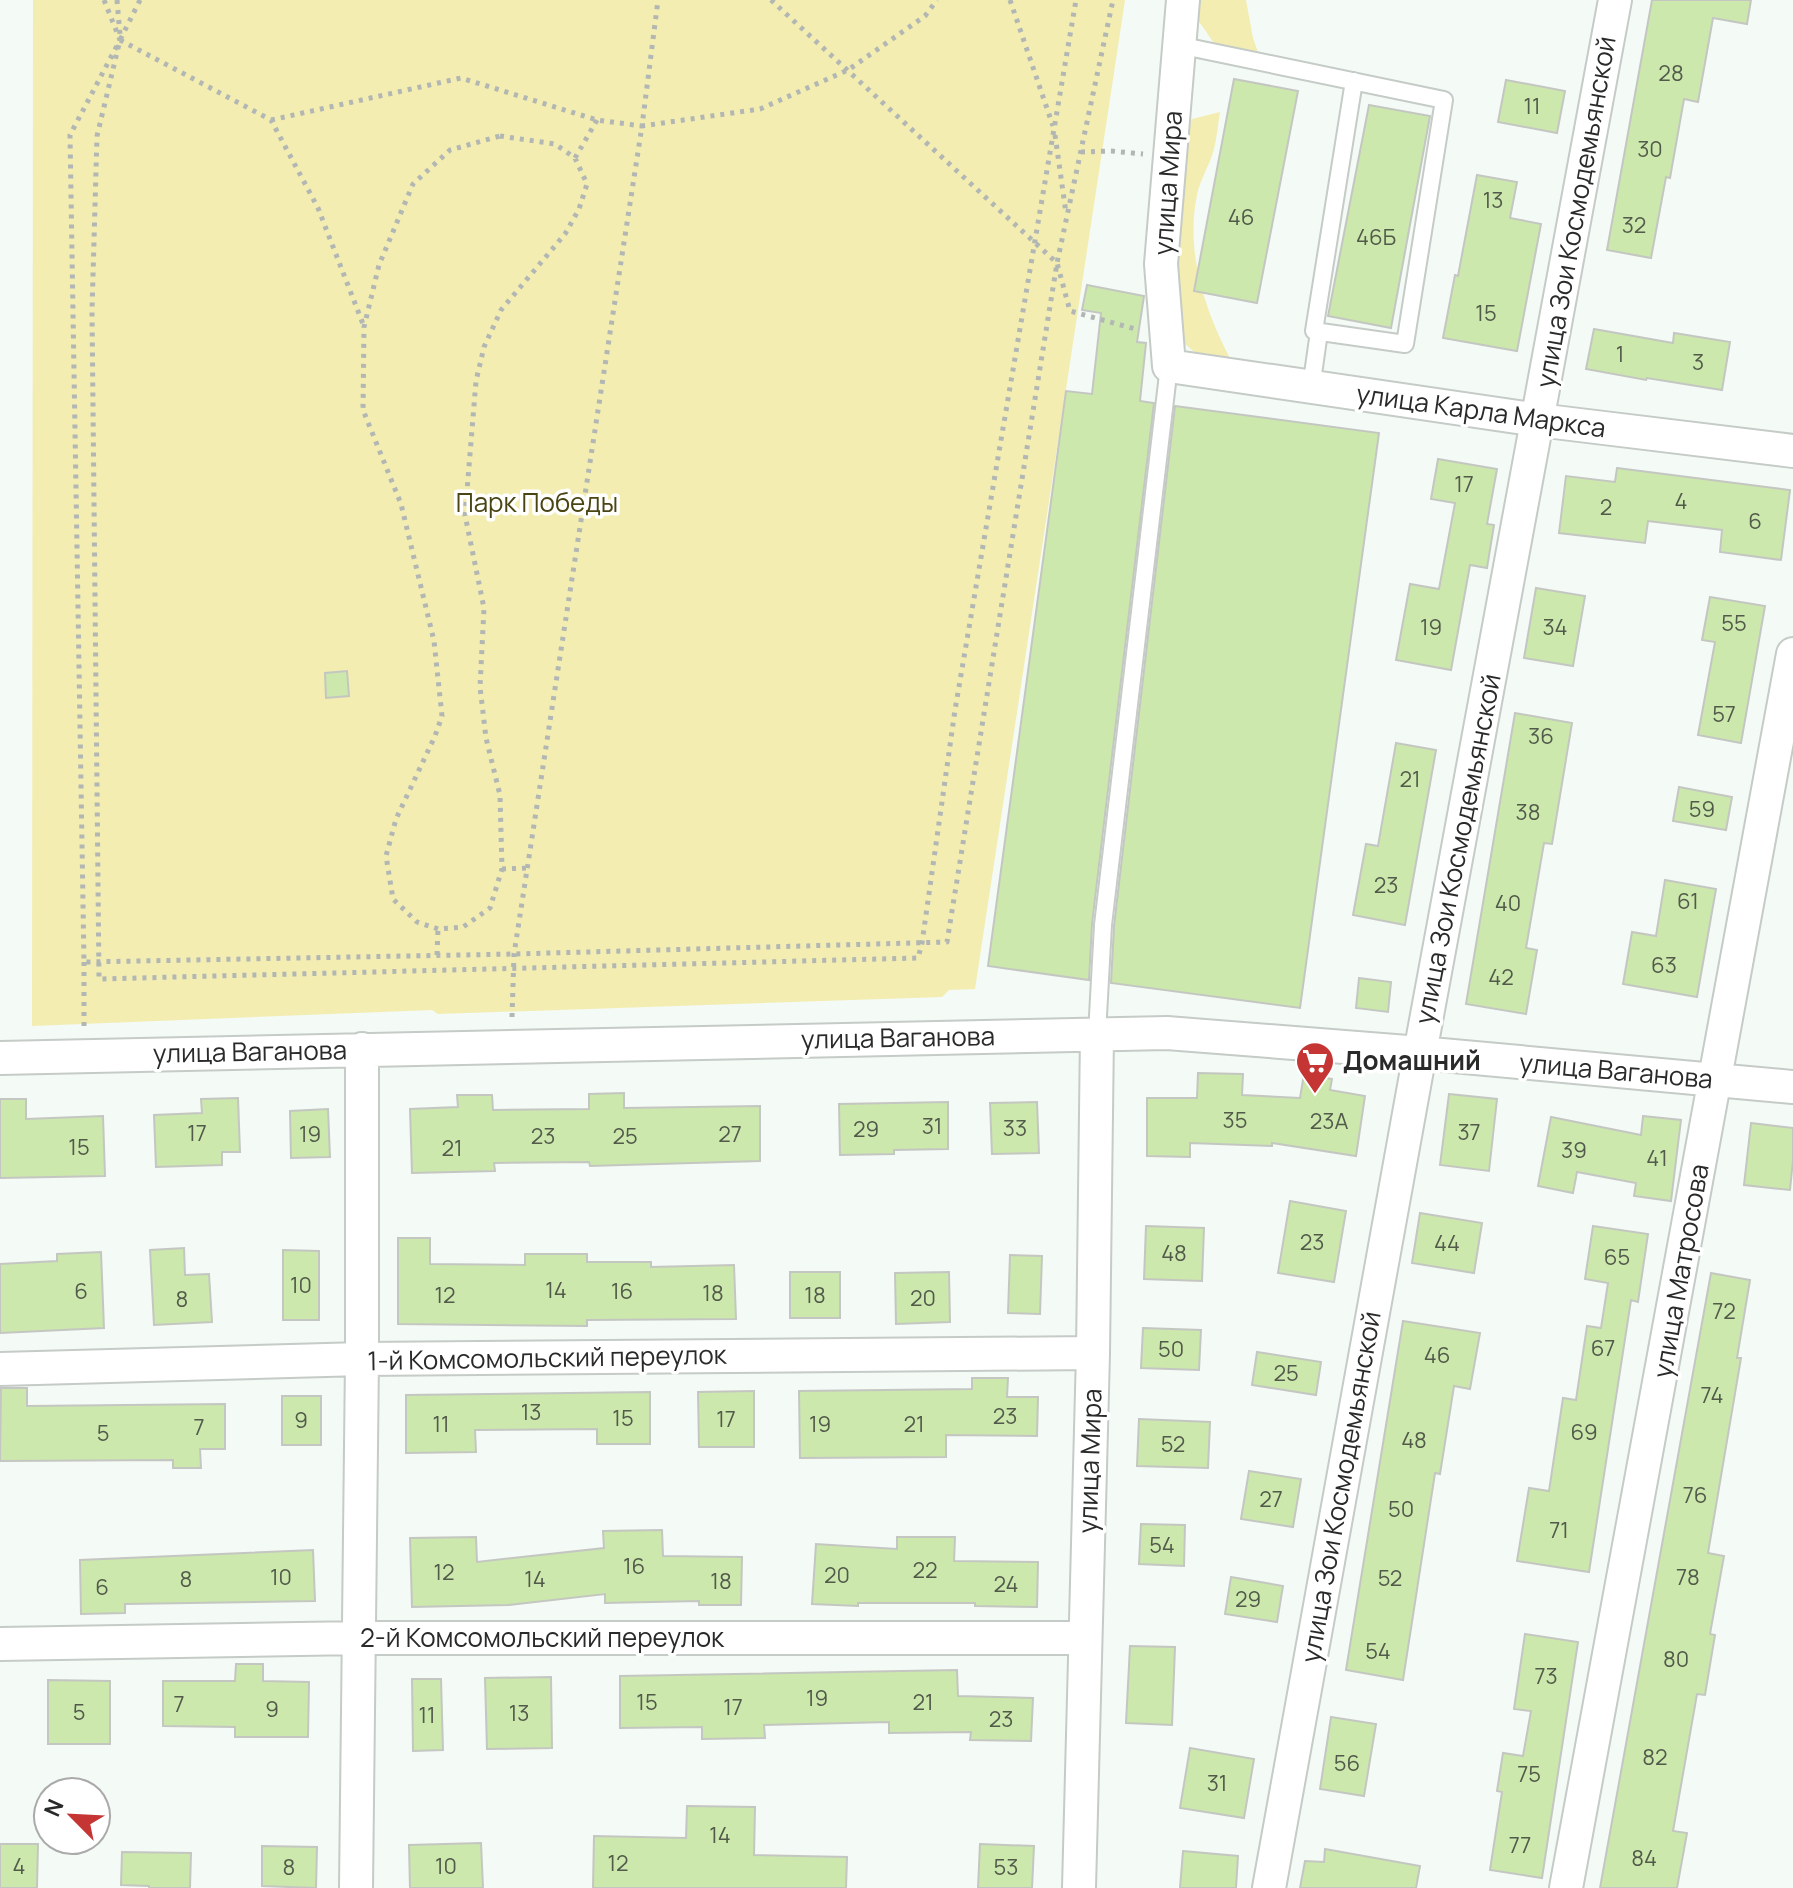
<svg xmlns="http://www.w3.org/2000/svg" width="1793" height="1888" font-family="Manrope,sans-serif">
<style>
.green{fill:#f3edb2}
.building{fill:#cce8ad;stroke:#c4c7c1;stroke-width:2}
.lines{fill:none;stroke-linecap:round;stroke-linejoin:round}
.lane-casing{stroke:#c5cbc6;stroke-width:20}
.street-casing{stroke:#c5cbc6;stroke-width:36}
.path{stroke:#b2b7b3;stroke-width:5;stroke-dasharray:4 6;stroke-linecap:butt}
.lane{stroke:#fff;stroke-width:16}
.street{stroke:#fff;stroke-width:32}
.labels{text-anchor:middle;stroke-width:7;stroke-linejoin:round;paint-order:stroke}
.number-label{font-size:22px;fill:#525a4a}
.street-label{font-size:26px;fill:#292b29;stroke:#fff}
.park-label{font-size:26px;fill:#4b4514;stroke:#fff}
.poi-label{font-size:26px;font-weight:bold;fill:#292b29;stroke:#fff;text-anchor:start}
</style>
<rect width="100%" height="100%" fill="#f4faf5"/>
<path class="green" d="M 33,0 L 1125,0 L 975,989 L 949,990 L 942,997 L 438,1014 L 432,1010 L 32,1026 Z
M 1192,0 L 1246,0 L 1253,38 L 1259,55 L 1221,53 L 1193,13 Z
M 1220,112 C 1218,124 1217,137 1214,149 C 1210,165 1200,179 1197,195 C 1185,252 1205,312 1232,362 L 1206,362 L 1171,332 L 1153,268 L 1148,208 L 1171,156 L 1192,119 Z"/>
<path class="building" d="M 1652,0 L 1751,0 L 1747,24 L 1713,18 L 1698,102 L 1684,99 L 1670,178 L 1666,177 L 1651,258 L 1607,250 Z
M 1234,79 L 1298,91 L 1257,303 L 1194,291 Z
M 1506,80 L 1565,91 L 1557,133 L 1498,122 Z
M 1369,105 L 1430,116 L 1391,328 L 1328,316 Z
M 1477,175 L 1517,182 L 1510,218 L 1541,224 L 1517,351 L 1443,338 L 1455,275 L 1458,276 Z
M 1087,285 L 1144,296 L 1137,342 L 1146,343 L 1140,401 L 1154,403 L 1092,924 L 1089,980 L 988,966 L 1066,391 L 1092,394 L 1101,313 L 1082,310 Z
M 1594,329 L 1673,343 L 1674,333 L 1730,342 L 1722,390 L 1647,378 L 1646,380 L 1586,369 Z
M 1175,406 L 1379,433 L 1300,1008 L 1111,983 L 1114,926 Z
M 1438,459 L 1497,469 L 1487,524 L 1494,525 L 1487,568 L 1470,565 L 1451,670 L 1396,660 L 1410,584 L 1439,589 L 1455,503 L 1431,499 Z
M 1617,468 L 1790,490 L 1781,560 L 1720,552 L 1722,530 L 1648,521 L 1645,543 L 1559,533 L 1566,476 L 1615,482 Z
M 1536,588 L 1585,596 L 1573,666 L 1524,658 Z
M 1710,597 L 1765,606 L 1741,743 L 1698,735 L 1715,642 L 1702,640 Z
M 347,671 L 349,696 L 326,698 L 325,673 Z
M 1515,713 L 1572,723 L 1552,844 L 1544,843 L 1526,948 L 1537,950 L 1526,1014 L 1466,1004 Z
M 1396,743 L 1436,750 L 1405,925 L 1353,915 L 1366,844 L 1378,846 Z
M 1679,787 L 1732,797 L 1726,830 L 1673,821 Z
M 1665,880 L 1716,889 L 1697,997 L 1623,984 L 1632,932 L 1656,936 Z
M 1359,978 L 1391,982 L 1388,1012 L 1356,1008 Z
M 1198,1073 L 1243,1074 L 1242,1095 L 1300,1098 L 1304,1074 L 1332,1079 L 1330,1090 L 1365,1096 L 1356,1156 L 1272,1143 L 1272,1146 L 1190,1143 L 1190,1157 L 1147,1156 L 1147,1098 L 1197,1098 Z
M 624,1093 L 624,1108 L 760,1106 L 760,1161 L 590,1166 L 589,1162 L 494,1163 L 495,1171 L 412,1173 L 410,1109 L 458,1107 L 457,1095 L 492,1095 L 493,1110 L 589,1109 L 589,1094 Z
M 1449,1094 L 1497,1099 L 1489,1171 L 1440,1165 Z
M 238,1098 L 240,1152 L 222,1152 L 222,1165 L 156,1167 L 154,1115 L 202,1113 L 201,1099 Z
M 0,1099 L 26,1099 L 26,1119 L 103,1116 L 105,1176 L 0,1178 Z
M 948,1102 L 948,1149 L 894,1150 L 894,1154 L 840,1155 L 839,1104 Z
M 1037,1102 L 1039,1153 L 992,1154 L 990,1103 Z
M 328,1109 L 330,1157 L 291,1158 L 290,1111 Z
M 1643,1116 L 1681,1120 L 1671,1201 L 1634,1196 L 1636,1183 L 1577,1172 L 1573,1193 L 1538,1186 L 1551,1117 L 1641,1135 Z
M 1751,1123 L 1793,1128 L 1793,1160 L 1790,1190 L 1744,1185 Z
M 1290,1201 L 1346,1211 L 1334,1282 L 1278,1273 Z
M 1420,1213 L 1482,1223 L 1474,1273 L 1412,1263 Z
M 1146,1226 L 1204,1228 L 1202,1281 L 1144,1279 Z
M 1593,1226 L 1648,1234 L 1638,1302 L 1631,1300 L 1589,1572 L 1517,1561 L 1529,1488 L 1549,1491 L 1563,1398 L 1576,1400 L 1587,1326 L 1601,1328 L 1608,1283 L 1585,1279 Z
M 398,1238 L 430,1238 L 430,1264 L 525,1265 L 525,1254 L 587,1254 L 587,1262 L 651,1262 L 651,1267 L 734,1265 L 736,1319 L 587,1320 L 587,1326 L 398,1324 Z
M 184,1248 L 185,1275 L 209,1274 L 212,1322 L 154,1325 L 150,1250 Z
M 283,1250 L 319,1251 L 319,1320 L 283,1320 Z
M 101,1252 L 104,1328 L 0,1333 L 0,1264 L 57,1261 L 57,1254 Z
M 1010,1255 L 1042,1256 L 1040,1314 L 1008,1313 Z
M 790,1272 L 840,1272 L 840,1318 L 790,1318 Z
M 949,1272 L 950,1322 L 896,1324 L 895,1273 Z
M 1711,1273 L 1750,1280 L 1737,1358 L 1741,1358 L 1708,1553 L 1724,1556 L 1710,1634 L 1715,1635 L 1705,1695 L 1697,1694 L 1673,1831 L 1687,1833 L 1677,1888 L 1600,1888 Z
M 1403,1321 L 1480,1333 L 1470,1389 L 1454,1386 L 1440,1474 L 1435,1473 L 1403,1680 L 1346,1670 Z
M 1143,1328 L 1201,1330 L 1199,1370 L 1141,1368 Z
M 1257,1352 L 1321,1362 L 1316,1395 L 1252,1385 Z
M 972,1378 L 1008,1378 L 1007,1397 L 1038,1397 L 1037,1436 L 946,1435 L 946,1457 L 800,1458 L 799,1391 L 972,1389 Z
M 1,1388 L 27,1388 L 27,1406 L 225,1404 L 225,1449 L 200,1449 L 201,1468 L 173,1468 L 173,1460 L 0,1461 Z
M 754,1391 L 754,1447 L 699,1447 L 698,1392 Z
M 650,1392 L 650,1444 L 597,1444 L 597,1429 L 475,1430 L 476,1452 L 406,1453 L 406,1395 Z
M 282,1396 L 321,1396 L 321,1445 L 282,1445 Z
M 1139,1419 L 1210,1422 L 1208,1468 L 1137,1466 Z
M 1249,1471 L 1301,1479 L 1293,1527 L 1241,1519 Z
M 1141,1524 L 1185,1525 L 1184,1566 L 1139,1564 Z
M 662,1530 L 663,1556 L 742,1557 L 741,1605 L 699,1605 L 699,1601 L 605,1603 L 605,1594 L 509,1605 L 412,1607 L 410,1538 L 476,1537 L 477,1562 L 604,1548 L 603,1531 Z
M 897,1537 L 955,1537 L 954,1561 L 1038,1562 L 1037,1607 L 975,1606 L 975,1603 L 858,1603 L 858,1606 L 812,1604 L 816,1544 L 897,1549 Z
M 313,1550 L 315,1601 L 125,1604 L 125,1613 L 81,1614 L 80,1560 Z
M 1231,1577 L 1283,1586 L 1277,1622 L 1225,1614 Z
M 1525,1634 L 1578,1642 L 1542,1878 L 1490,1870 L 1502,1792 L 1497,1791 L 1503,1753 L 1523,1756 L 1531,1711 L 1514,1709 Z
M 1130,1646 L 1175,1647 L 1172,1725 L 1126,1723 Z
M 236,1664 L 263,1664 L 263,1681 L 309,1682 L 308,1737 L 235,1737 L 235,1727 L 163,1726 L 163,1681 L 235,1681 Z
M 957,1670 L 958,1696 L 1033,1698 L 1031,1741 L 970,1740 L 971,1732 L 889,1733 L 889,1722 L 764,1725 L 765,1738 L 702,1739 L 702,1727 L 620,1728 L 620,1676 Z
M 551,1677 L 552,1748 L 487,1749 L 485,1678 Z
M 412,1679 L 441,1679 L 443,1750 L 413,1751 Z
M 48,1680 L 110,1681 L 110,1744 L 48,1744 Z
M 1331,1717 L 1376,1724 L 1364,1796 L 1320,1789 Z
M 1190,1748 L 1254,1759 L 1244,1818 L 1180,1808 Z
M 687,1806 L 755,1807 L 754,1855 L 847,1857 L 846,1888 L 593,1888 L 594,1836 L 686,1838 Z
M 481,1843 L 483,1888 L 410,1888 L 409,1845 Z
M 0,1844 L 38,1844 L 37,1888 L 0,1888 Z
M 980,1844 L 1034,1846 L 1032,1888 L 978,1888 Z
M 262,1846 L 317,1847 L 316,1888 L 262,1886 Z
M 1325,1849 L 1420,1866 L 1416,1888 L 1300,1888 L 1305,1861 L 1324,1862 Z
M 1183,1851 L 1238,1856 L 1236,1888 L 1180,1888 Z
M 122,1852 L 191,1853 L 190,1888 L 149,1888 L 149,1886 L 121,1885 Z"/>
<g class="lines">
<g class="lane-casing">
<path id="lane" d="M 1178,45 L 1188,47 L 1444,100 L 1405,344 L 1314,331 L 1354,81
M 1311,388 L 1319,332
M 1097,1034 L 1103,925 L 1169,366"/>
</g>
<g class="street-casing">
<path id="street" d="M 1183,0 L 1161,264 L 1169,366 L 1538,420 L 1793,451
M 0,1058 L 1167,1033 L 1420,1053 L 1793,1087
M 0,1369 L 362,1359 L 1093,1353
M 0,1644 L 359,1638 L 1085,1638
M 356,1888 L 362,1359 L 362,1049
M 1079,1888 L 1093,1353 L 1097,1034
M 1269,1888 L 1420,1053 L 1615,0
M 1566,1888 L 1793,654"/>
</g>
<path class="path" d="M 104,0 L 120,40 L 70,135 L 84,962 L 514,954 L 947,942 L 1057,263 L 1113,0
M 117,0 L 120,35
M 140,0 L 120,40 L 97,136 L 92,311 L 99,979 L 918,958 L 922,943 L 955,710 L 1076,0
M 771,0 L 1057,263 L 1070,311 L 1139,330
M 1010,0 L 1053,126
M 120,40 L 271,120 L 318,208 L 363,324
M 271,120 L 461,78 L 597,120 L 642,126 L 658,0
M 1055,135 L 1066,213
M 500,136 L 555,144 L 575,158 L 587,184 L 579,209 L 565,234 L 501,310 L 484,347 L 476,381 L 465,515 L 484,608 L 480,687 L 486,738 L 500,795 L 502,869 L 490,908 L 463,927 L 438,929 L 417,922 L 393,899 L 386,856 L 396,819 L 435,736 L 442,716 L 434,641 L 401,504 L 363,410 L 364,327 L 379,265 L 413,184 L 450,150 Z
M 1081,152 L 1111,151 L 1143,154
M 575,158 L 597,120
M 502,869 L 527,868
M 437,955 L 438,929
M 84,962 L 84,1029
M 512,1017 L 514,954 L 642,126 L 760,109 L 848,70 L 925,16 L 937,0"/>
<use href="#lane" class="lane"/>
<use href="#street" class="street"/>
</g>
<defs>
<g id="supermarket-pin" transform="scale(2)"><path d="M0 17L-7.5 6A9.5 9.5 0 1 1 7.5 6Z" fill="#c43534" stroke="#fff"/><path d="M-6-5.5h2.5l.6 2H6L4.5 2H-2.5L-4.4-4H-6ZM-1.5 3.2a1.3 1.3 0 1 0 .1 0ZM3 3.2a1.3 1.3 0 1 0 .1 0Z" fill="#fff"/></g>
</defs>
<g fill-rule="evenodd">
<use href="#supermarket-pin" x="1315" y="1061"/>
</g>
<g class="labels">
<g class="number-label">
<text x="1671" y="81">28</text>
<text x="1532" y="114">11</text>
<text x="1650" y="157">30</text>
<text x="1493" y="208">13</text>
<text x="1241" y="225">46</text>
<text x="1634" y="233">32</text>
<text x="1376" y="245">46Б</text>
<text x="1486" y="321">15</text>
<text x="1620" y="362">1</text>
<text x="1698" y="370">3</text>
<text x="1464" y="492">17</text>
<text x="1681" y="509">4</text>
<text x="1606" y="515">2</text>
<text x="1755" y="529">6</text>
<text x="1734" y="631">55</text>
<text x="1431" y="635">19</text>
<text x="1555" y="635">34</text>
<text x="1724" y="722">57</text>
<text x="1541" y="744">36</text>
<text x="1410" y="787">21</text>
<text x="1702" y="817">59</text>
<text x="1528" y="820">38</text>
<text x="1386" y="893">23</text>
<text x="1688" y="909">61</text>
<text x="1508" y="911">40</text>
<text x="1664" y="973">63</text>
<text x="1501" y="985">42</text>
<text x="1235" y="1128">35</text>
<text x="1329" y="1129">23А</text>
<text x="932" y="1134">31</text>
<text x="1015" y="1136">33</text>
<text x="866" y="1137">29</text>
<text x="1469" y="1140">37</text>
<text x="197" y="1141">17</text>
<text x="310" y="1142">19</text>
<text x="730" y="1142">27</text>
<text x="543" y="1144">23</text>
<text x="625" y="1144">25</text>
<text x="79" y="1155">15</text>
<text x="452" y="1156">21</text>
<text x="1574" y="1158">39</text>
<text x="1657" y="1166">41</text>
<text x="1312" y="1250">23</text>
<text x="1447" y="1251">44</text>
<text x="1174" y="1261">48</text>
<text x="1617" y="1265">65</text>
<text x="301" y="1293">10</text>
<text x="556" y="1298">14</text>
<text x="81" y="1299">6</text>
<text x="622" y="1299">16</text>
<text x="713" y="1301">18</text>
<text x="445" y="1303">12</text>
<text x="815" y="1303">18</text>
<text x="923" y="1306">20</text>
<text x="182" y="1307">8</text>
<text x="1724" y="1319">72</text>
<text x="1603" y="1356">67</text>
<text x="1171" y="1357">50</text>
<text x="1437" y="1363">46</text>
<text x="1286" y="1381">25</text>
<text x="1712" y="1403">74</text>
<text x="531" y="1420">13</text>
<text x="1005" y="1424">23</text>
<text x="623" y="1426">15</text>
<text x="726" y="1427">17</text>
<text x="301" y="1428">9</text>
<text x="441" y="1432">11</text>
<text x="820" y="1432">19</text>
<text x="914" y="1432">21</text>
<text x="199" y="1435">7</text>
<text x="1584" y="1440">69</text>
<text x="103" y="1441">5</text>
<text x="1414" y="1448">48</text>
<text x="1173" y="1452">52</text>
<text x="1695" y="1503">76</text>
<text x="1271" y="1507">27</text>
<text x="1401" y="1517">50</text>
<text x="1559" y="1538">71</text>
<text x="1162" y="1553">54</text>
<text x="634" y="1574">16</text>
<text x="925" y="1578">22</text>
<text x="444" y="1580">12</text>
<text x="837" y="1583">20</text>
<text x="281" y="1585">10</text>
<text x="1688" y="1585">78</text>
<text x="1390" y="1586">52</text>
<text x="186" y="1587">8</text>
<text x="535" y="1587">14</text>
<text x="721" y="1589">18</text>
<text x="1006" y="1592">24</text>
<text x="102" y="1595">6</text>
<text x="1248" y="1607">29</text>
<text x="1378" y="1659">54</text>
<text x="1676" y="1667">80</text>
<text x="1546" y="1684">73</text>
<text x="817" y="1706">19</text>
<text x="647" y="1710">15</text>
<text x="923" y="1710">21</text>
<text x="179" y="1712">7</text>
<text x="733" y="1715">17</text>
<text x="272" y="1717">9</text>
<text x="79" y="1720">5</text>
<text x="519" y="1721">13</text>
<text x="427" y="1723">11</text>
<text x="1001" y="1727">23</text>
<text x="1655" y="1765">82</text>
<text x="1347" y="1771">56</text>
<text x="1529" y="1782">75</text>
<text x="1217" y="1791">31</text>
<text x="720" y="1843">14</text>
<text x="1520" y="1853">77</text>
<text x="1644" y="1866">84</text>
<text x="618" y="1871">12</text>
<text x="19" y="1874">4</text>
<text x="446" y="1874">10</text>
<text x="289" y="1875">8</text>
<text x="1006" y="1875">53</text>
</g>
<g class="street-label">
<text transform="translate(1168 183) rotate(-86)" y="9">улица Мира</text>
<text transform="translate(1576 212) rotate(-80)" y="9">улица Зои Космодемьянской</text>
<text transform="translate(1481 411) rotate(8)" y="9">улица Карла Маркса</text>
<text transform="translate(1458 849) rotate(-79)" y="9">улица Зои Космодемьянской</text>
<text transform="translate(898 1038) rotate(-1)" y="9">улица Ваганова</text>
<text transform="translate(250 1052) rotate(-1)" y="9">улица Ваганова</text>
<text transform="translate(1616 1071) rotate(5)" y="9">улица Ваганова</text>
<text transform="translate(1681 1271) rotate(-80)" y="9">улица Матросова</text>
<text transform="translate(547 1358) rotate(-1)" y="9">1-й Комсомольский переулок</text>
<text transform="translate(1090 1461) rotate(-88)" y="9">улица Мира</text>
<text transform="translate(1341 1487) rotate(-80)" y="9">улица Зои Космодемьянской</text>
<text x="542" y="1647">2-й Комсомольский переулок</text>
</g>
<g class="park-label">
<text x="537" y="512">Парк Победы</text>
</g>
<g class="poi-label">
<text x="1343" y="1070">Домашний</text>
</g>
</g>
<g transform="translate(72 1816) rotate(294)"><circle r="38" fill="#ffffff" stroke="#a9aaa9" stroke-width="2"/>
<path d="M0-6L14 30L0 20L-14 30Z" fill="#c43534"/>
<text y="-12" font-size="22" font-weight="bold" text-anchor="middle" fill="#292b29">N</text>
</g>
</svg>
